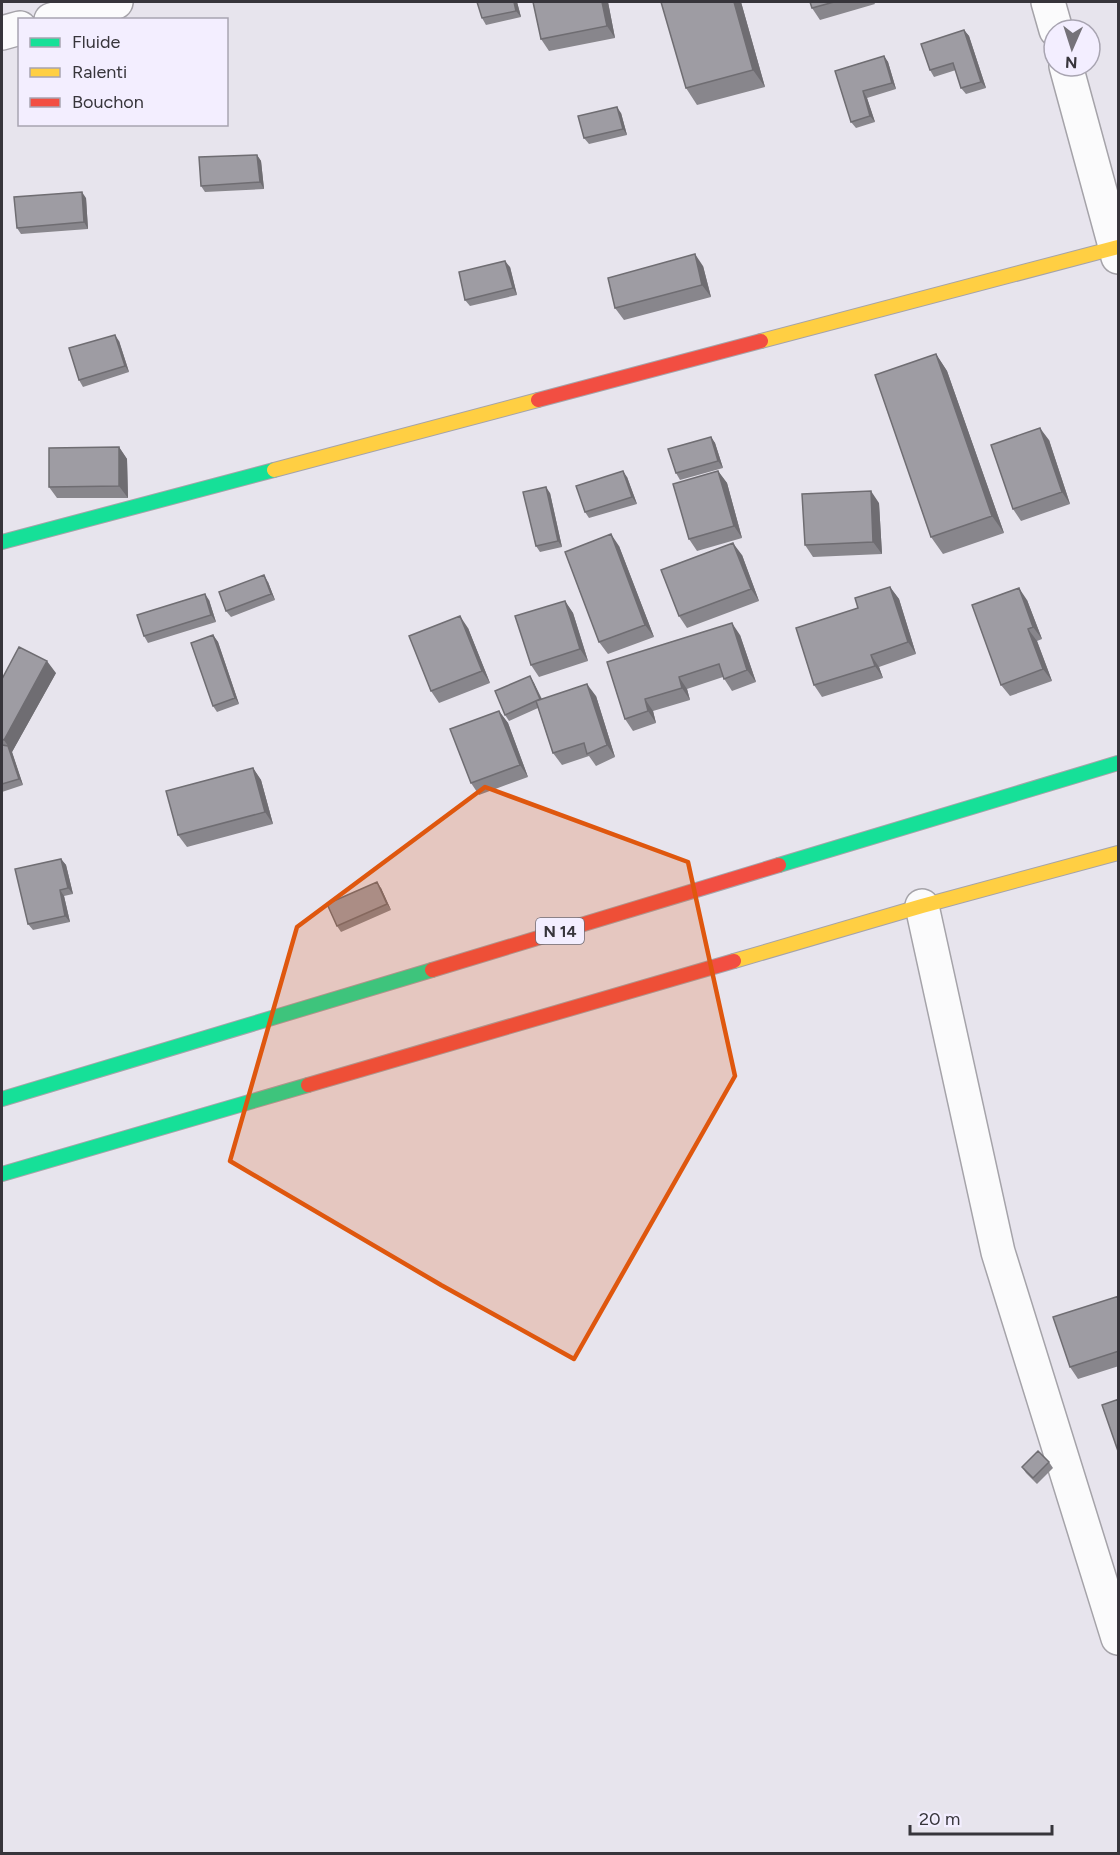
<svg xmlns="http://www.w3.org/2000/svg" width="1120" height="1855" font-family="Figtree,sans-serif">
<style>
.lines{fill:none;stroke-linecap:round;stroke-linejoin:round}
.street-casing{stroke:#a5a3a9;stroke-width:36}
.fast-casing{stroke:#a5a3a9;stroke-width:16}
.slow-casing{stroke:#a5a3a9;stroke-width:16}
.jam-casing{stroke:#a5a3a9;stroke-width:16}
.street{stroke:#fbfbfc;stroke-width:33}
.fast{stroke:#16e098;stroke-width:14}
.slow{stroke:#ffcf43;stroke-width:14}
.jam{stroke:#f24e42;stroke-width:14}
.wall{fill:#88868c}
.shaded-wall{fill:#6f6d72}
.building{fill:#9e9ca3;stroke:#6f6d72;stroke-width:1.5}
.marked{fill:#df570e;fill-opacity:0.2;stroke:#df570e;stroke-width:4.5;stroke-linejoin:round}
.labels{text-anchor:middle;stroke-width:6;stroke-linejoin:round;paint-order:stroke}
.shield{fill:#f3eeff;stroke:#6f6c76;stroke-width:1.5}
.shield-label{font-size:16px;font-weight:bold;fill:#37353b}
</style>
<rect width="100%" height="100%" fill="#e7e4ed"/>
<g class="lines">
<g class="street-casing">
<path id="street" d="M 1048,2 L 1056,30
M 51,20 L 116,2
M 2,33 L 20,28
M 1066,66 L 1118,257
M 922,906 L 998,1252 L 1118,1638"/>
</g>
<g class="fast-casing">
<path id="fast" d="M 2,542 L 274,470
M 779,865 L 1118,763
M 2,1099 L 432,970
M 2,1174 L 308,1085"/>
</g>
<g class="slow-casing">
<path id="slow" d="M 761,341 L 1118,247
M 274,470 L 538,400
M 734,961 L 922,906 L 1118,853"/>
</g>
<g class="jam-casing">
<path id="jam" d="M 538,400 L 761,341
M 432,970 L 779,865
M 308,1085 L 734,961"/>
</g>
<use href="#street" class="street"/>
<use href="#fast" class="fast"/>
<use href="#slow" class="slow"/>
<use href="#jam" class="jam"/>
</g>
<path class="wall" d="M 517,2 L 521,17 L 486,25 L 482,18 Z
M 533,2 L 608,2 L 615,38 L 549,51 L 541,39 Z
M 741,2 L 765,87 L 697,105 L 686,88 Z
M 810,2 L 874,2 L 875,4 L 820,20 L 812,8 Z
M 964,30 L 969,36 L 986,88 L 966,94 L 961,88 L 956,70 L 934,77 L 930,70 Z
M 884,56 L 888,62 L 896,89 L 867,98 L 875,122 L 856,128 L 851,122 L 835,71 Z
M 621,113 L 627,135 L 589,144 L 584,138 Z
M 257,155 L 261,161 L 264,189 L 205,192 L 201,186 Z
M 86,198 L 88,229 L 21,234 L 17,228 Z
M 703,266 L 711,297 L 624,320 L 615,308 Z
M 510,267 L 517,295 L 470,306 L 465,300 Z
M 119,341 L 129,372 L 83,387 L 79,380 Z
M 936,354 L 947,371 L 1004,533 L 943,554 L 931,537 Z
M 711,437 L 715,443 L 723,468 L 680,480 L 676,473 Z
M 1049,440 L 1070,504 L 1021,521 L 1013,509 Z
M 119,447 L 127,459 L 128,498 L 57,498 L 49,487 Z
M 718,471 L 727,483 L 742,538 L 697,551 L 689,539 Z
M 627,477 L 637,504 L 589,518 L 585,512 Z
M 550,493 L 562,547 L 540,552 L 536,546 Z
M 879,503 L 882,554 L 813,557 L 805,545 Z
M 619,546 L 654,637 L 608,654 L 599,642 Z
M 742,555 L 759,601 L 687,628 L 679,616 Z
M 268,582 L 275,600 L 231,617 L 226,611 Z
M 890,587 L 899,599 L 916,654 L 879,667 L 883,678 L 822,697 L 814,685 L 858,608 Z
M 209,600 L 216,622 L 148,643 L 144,636 Z
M 1027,600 L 1042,639 L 1037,641 L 1052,681 L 1010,696 L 1001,685 Z
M 565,601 L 573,613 L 588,661 L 539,677 L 531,665 Z
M 468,628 L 490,683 L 439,703 L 431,691 Z
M 213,635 L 218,642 L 239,704 L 217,712 L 213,706 Z
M 740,635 L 756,682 L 732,691 L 723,677 L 687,689 L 690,700 L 653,711 L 656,723 L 633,731 L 625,719 L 607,662 Z
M 56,673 L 12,752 L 23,785 L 2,792 L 2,679 Z
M 530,676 L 534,683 L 542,699 L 596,696 L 615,757 L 596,766 L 589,756 L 562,765 L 553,753 L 538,708 L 509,721 L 505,715 Z
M 499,711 L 508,723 L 528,777 L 479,795 L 471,783 Z
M 253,768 L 261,780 L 273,824 L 187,847 L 178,835 Z
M 61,859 L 66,865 L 73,894 L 64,896 L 70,922 L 33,930 L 28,924 Z
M 381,888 L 391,910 L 341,932 L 337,926 Z
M 1119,1296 L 1119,1366 L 1078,1379 L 1070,1367 Z
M 1049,1462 L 1053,1468 L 1037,1484 L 1026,1473 L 1022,1467 Z"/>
<path class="shaded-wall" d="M 514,2 L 517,2 L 521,17 L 516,11 Z
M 602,2 L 608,2 L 615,38 L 607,26 Z
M 734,2 L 741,2 L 765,87 L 753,70 Z
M 964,30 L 969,36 L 986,88 L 981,82 Z
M 884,56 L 888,62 L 896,89 L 892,83 Z
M 863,91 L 867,98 L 875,122 L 870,116 Z
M 617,107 L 621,113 L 627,135 L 623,129 Z
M 257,155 L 261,161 L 264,189 L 260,182 Z
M 82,192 L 86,198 L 88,229 L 84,222 Z
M 695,254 L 703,266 L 711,297 L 702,285 Z
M 505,261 L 510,267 L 517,295 L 513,288 Z
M 115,335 L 119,341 L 129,372 L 125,366 Z
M 936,354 L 947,371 L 1004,533 L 992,516 Z
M 1040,428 L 1049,440 L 1070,504 L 1062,492 Z
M 711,437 L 715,443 L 723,468 L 718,461 Z
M 119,447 L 127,459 L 128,498 L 119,486 Z
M 623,471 L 627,477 L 637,504 L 632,497 Z
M 718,471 L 727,483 L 742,538 L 734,526 Z
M 546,487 L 550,493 L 562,547 L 558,541 Z
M 871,491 L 879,503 L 882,554 L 873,542 Z
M 611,534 L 619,546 L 654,637 L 645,625 Z
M 733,543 L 742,555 L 759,601 L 751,589 Z
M 264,575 L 268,582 L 275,600 L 271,594 Z
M 890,587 L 899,599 L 916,654 L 908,642 Z
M 1019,588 L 1027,600 L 1042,639 L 1033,627 Z
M 205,594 L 209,600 L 216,622 L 211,615 Z
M 565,601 L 573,613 L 588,661 L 580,649 Z
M 460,616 L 468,628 L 490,683 L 482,671 Z
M 732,623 L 740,635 L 756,682 L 747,670 Z
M 1028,629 L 1037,641 L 1052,681 L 1043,669 Z
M 213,635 L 218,642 L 239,704 L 235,698 Z
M 871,655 L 879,667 L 883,678 L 875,666 Z
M 47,661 L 56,673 L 12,752 L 23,785 L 19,779 L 8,746 L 4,740 Z
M 530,676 L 534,683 L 544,705 L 540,699 Z
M 679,677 L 687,689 L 690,700 L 682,688 Z
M 587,684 L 596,696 L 615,757 L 607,745 Z
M 645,699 L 653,711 L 656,723 L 648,711 Z
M 499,711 L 508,723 L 528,777 L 520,765 Z
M 253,768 L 261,780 L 273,824 L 265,812 Z
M 61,859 L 66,865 L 73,894 L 68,888 Z
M 377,882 L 381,888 L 391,910 L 387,904 Z
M 60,890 L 64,896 L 70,922 L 65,916 Z"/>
<path class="building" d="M 477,2 L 514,2 L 516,11 L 482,18 Z
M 533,2 L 602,2 L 607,26 L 541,39 Z
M 661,2 L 734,2 L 753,70 L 686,88 Z
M 810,2 L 834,2 L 812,8 Z
M 964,30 L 981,82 L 961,88 L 953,63 L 930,70 L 921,44 Z
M 884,56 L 892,83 L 863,91 L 870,116 L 851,122 L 835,71 Z
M 617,107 L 623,129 L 584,138 L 578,116 Z
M 257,155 L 260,182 L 201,186 L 199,157 Z
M 82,192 L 84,222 L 17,228 L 14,197 Z
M 695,254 L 702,285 L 615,308 L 608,278 Z
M 505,261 L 513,288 L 465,300 L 459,272 Z
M 115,335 L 125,366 L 79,380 L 69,348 Z
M 936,354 L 992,516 L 931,537 L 875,375 Z
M 1040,428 L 1062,492 L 1013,509 L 991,445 Z
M 711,437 L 718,461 L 676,473 L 668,449 Z
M 119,447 L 119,486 L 49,487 L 49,448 Z
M 623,471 L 632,497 L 585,512 L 576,486 Z
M 718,471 L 734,526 L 689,539 L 673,484 Z
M 546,487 L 558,541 L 536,546 L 523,492 Z
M 871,491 L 873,542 L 805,545 L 802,494 Z
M 611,534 L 645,625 L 599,642 L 565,552 Z
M 733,543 L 751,589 L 679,616 L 661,570 Z
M 264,575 L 271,594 L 226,611 L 219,592 Z
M 890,587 L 908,642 L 871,655 L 875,666 L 814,685 L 796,628 L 858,608 L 855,598 Z
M 1019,588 L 1033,627 L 1028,629 L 1043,669 L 1001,685 L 972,605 Z
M 205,594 L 211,615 L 144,636 L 137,615 Z
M 565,601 L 580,649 L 531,665 L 515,616 Z
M 460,616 L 482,671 L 431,691 L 409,636 Z
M 732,623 L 747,670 L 724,679 L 719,664 L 679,677 L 682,688 L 645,699 L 648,711 L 625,719 L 607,662 Z
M 213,635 L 235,698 L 213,706 L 191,643 Z
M 19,647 L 47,661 L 4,740 L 2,739 L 2,679 Z
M 530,676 L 540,699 L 505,715 L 495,691 Z
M 587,684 L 607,745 L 587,754 L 584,743 L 553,753 L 536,701 Z
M 499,711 L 520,765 L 471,783 L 450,729 Z
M 2,745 L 8,746 L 19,779 L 2,784 Z
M 253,768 L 265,812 L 178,835 L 166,791 Z
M 61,859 L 68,888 L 60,890 L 65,916 L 28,924 L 15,869 Z
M 377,882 L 387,904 L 337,926 L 327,904 Z
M 1119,1296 L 1119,1351 L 1070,1367 L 1053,1317 Z
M 1119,1399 L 1119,1454 L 1102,1405 Z
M 1038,1451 L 1049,1462 L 1033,1478 L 1022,1467 Z"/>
<path class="marked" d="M 485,787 L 688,862 L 735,1076 L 574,1359 L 441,1285 L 230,1161 L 297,927 Z"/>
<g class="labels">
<rect class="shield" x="536" y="918" width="48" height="26" rx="4.5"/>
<g class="shield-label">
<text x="560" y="937">N 14</text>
</g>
</g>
<rect width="1120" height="1855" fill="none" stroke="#37353b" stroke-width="6"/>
<rect x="18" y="18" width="210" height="108" fill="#f3eeff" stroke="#a8a4b1" stroke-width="1.5"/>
<rect x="30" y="38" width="30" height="9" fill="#16e098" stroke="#a8a4b1" stroke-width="1.5"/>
<text x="72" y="48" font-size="18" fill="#37353b">Fluide</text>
<rect x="30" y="68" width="30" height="9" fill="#ffcf43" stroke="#a8a4b1" stroke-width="1.5"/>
<text x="72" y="78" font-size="18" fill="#37353b">Ralenti</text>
<rect x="30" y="98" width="30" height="9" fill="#f24e42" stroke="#a8a4b1" stroke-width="1.5"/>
<text x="72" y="108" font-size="18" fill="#37353b">Bouchon</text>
<g transform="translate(1072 48) rotate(183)"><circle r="28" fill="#f3eeff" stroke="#a8a4b1" stroke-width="1.5"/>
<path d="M0-4.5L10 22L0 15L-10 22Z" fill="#757279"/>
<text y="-9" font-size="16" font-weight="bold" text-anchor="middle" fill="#37353b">N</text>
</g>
<path d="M910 1825v9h142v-9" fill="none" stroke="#37353b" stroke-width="3"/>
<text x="919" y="1825" font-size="18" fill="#37353b" stroke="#f3eeff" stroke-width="4.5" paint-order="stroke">20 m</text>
</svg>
